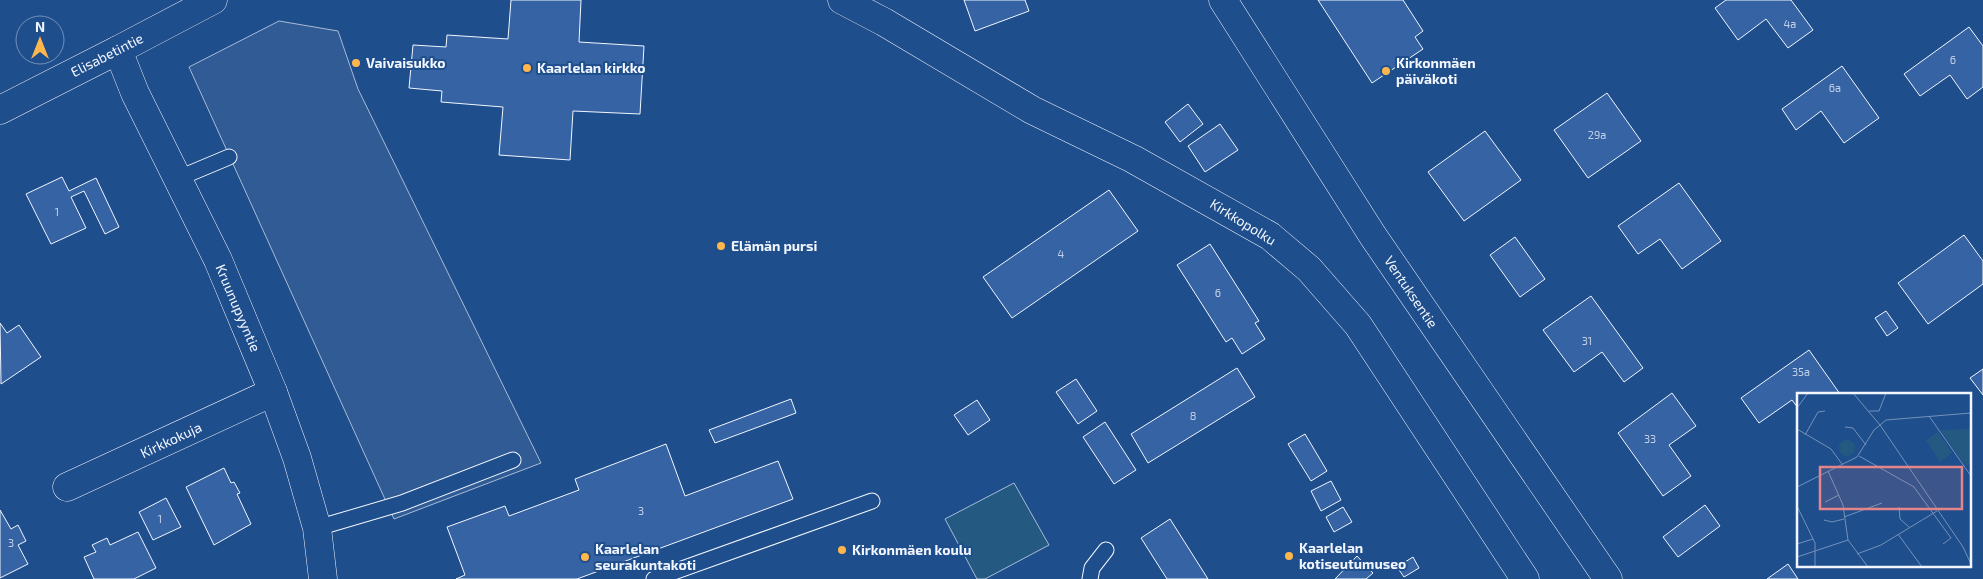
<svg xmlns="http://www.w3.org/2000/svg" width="1983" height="579" font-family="'Exo 2',sans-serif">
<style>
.green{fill:#245a82;stroke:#a8bbd7}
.parking{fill:#305b95;stroke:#a8bbd7}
.building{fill:#3563a3;stroke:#f2f6ff}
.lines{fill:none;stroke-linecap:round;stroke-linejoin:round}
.service-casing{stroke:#f2f6ff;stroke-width:17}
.minor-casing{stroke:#f2f6ff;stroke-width:29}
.tertiary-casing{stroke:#f2f6ff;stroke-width:29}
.secondary-casing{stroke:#f2f6ff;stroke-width:29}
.service{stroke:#1f4e8c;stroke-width:15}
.minor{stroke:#1f4e8c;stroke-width:28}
.tertiary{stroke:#1f4e8c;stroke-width:28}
.secondary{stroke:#1f4e8c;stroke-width:28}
.poi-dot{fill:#ffb74d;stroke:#1f4e8c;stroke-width:2}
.labels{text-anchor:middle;stroke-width:4;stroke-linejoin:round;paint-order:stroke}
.number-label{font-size:11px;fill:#c3d1e8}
.street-label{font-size:14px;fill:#f2f6ff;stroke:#1f4e8c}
.poi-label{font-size:14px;font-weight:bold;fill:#f2f6ff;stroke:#1f4e8c;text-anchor:start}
.inset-road{fill:none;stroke:#7391ba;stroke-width:1}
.view{fill:#e38589;fill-opacity:0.15;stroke:#e38589;stroke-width:2.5}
.inset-edge{fill:none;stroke:#f2f6ff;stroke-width:2.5}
</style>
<rect width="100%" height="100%" fill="#1f4e8c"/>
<path class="green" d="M 1014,483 L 1049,545 L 985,579 L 977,579 L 945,519 Z"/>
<path class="parking" d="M 279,21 L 338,31 L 358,89 L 541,463 L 394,519 L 189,67 Z"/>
<path class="building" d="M 511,0 L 581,0 L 579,42 L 644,46 L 640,114 L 573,111 L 570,160 L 499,155 L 503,107 L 441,102 L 442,91 L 409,88 L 413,45 L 446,47 L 447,35 L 508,39 Z
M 964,0 L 1025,0 L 1029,11 L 975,31 Z
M 1318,0 L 1403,0 L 1423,31 L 1415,37 L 1423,49 L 1372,83 Z
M 1726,0 L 1791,0 L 1813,30 L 1788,48 L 1766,19 L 1738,40 L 1715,8 Z
M 1969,27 L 1983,46 L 1983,87 L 1967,99 L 1950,75 L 1920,96 L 1904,74 Z
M 1842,66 L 1879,118 L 1844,143 L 1821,111 L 1796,130 L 1782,109 Z
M 1607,93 L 1641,141 L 1588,178 L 1554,130 Z
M 1188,104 L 1203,124 L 1180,142 L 1165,122 Z
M 1220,124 L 1238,150 L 1205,172 L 1188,146 Z
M 1485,131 L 1521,180 L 1464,221 L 1428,172 Z
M 62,177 L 69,191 L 96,178 L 119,227 L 105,234 L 84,191 L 71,197 L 86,228 L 51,244 L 26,194 Z
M 1679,183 L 1721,241 L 1682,269 L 1660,239 L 1638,254 L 1618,226 Z
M 1109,190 L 1138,231 L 1012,318 L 983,277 Z
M 1964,235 L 1983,261 L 1983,284 L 1928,324 L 1898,283 Z
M 1515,237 L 1545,279 L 1520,297 L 1490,255 Z
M 1210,244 L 1259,321 L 1255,323 L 1265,339 L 1242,354 L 1232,338 L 1226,342 L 1177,265 Z
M 1591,296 L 1643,368 L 1624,382 L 1602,352 L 1574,372 L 1543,330 Z
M 1886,311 L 1898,328 L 1887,336 L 1875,318 Z
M 0,323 L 7,333 L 19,325 L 41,357 L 1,384 Z
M 1809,350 L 1840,394 L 1798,394 L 1798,408 L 1792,400 L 1759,423 L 1741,398 Z
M 1237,368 L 1255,397 L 1148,463 L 1131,434 Z
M 1983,369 L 1983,395 L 1970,378 Z
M 1076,379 L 1097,411 L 1078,424 L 1056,392 Z
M 1672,393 L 1696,426 L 1669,445 L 1691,476 L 1663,496 L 1618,433 Z
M 791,399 L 796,413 L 715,443 L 709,430 Z
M 977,400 L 990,420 L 968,435 L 954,415 Z
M 1105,422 L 1136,470 L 1114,484 L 1083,437 Z
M 1305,434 L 1327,471 L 1311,481 L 1288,444 Z
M 666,444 L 685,496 L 778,461 L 793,499 L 577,579 L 456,579 L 465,575 L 447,527 L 505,506 L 509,516 L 579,490 L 575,479 Z
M 224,468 L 231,483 L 234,482 L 240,493 L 237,494 L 251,524 L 214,545 L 186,487 Z
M 1331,481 L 1341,500 L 1321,511 L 1311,491 Z
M 166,498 L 181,527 L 153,540 L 139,512 Z
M 1705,505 L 1720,526 L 1678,557 L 1663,537 Z
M 1343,507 L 1352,522 L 1334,532 L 1326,517 Z
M 0,510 L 11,529 L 18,525 L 26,541 L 18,545 L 28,564 L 0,578 Z
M 1170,519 L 1208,579 L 1167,579 L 1141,538 Z
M 138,532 L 156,568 L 134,579 L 94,579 L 84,557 L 96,552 L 92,545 L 107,538 L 110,545 Z
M 1357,556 L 1373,573 L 1366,579 L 1335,579 Z
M 1413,557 L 1419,568 L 1404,577 L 1397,567 Z
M 1788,564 L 1798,579 L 1767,579 Z"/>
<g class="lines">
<g class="service-casing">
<path id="service" d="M 179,178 L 229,157
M 317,528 L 402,503 L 513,460
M 654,579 L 872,501
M 1090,579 L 1092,568 L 1106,550"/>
</g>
<g class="minor-casing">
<path id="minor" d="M 842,0 L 884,22 L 1032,110 L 1133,159 L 1270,236 L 1309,269 L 1358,325 L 1525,579
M 0,110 L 118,50
M 67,487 L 273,392"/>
</g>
<g class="tertiary-casing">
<path id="tertiary" d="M 213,0 L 118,50 L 135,93 L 218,260 L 273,392 L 297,458 L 317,528 L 323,579"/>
</g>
<g class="secondary-casing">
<path id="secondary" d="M 1223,0 L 1373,236 L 1608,579"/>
</g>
<use href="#service" class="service"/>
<use href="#minor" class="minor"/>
<use href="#tertiary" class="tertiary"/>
<use href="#secondary" class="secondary"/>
</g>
<g class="poi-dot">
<circle cx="356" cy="63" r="5"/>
<circle cx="527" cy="68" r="5"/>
<circle cx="1386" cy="71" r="5"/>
<circle cx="721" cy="246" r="5"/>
<circle cx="842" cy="550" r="5"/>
<circle cx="1289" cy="556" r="5"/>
<circle cx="585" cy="557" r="5"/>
</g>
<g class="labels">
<g class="number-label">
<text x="1790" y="28">4a</text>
<text x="1953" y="64">6</text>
<text x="1835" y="92">6a</text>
<text x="1597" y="139">29a</text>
<text x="57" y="216">1</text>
<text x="1061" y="258">4</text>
<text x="1218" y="297">6</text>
<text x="1587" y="345">31</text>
<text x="1801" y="376">35a</text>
<text x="1193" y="420">8</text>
<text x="1650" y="443">33</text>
<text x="641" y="515">3</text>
<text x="160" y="523">1</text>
<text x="11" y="547">3</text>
</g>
<g class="street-label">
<text transform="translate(107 55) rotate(-27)" y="5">Elisabetintie</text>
<text transform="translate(1243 222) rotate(32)" y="5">Kirkkopolku</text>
<text transform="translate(1411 292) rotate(56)" y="5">Ventuksentie</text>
<text transform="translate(238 308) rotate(67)" y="5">Kruunupyyntie</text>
<text transform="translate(171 440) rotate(-25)" y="5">Kirkkokuja</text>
</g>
<g class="poi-label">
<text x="366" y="68">Vaivaisukko</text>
<text x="1396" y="68">Kirkonmäen<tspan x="1396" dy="16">päiväkoti</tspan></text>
<text x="537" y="73">Kaarlelan kirkko</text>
<text x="731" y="251">Elämän pursi</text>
<text x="1299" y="553">Kaarlelan<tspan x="1299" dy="16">kotiseutumuseo</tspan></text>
<text x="595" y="554">Kaarlelan<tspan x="595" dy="16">seurakuntakoti</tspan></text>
<text x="852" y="555">Kirkonmäen koulu</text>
</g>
</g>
<g transform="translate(1797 393)">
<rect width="174" height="174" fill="#1f4e8c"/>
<path d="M 174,36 L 174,70 L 169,73 L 143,37 ZM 141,39 L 155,60 L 143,69 L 129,47 ZM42 55a8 8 0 1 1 16 0a8 8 0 1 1-16 0Z" fill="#245a82"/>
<path class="inset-road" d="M 56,0 L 83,32 L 166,154 L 174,171M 0,15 L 11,0M 72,18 L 82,18 L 89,0M 132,23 L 174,83M 48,34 L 56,35 L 69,52M 0,36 L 34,56 L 45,71M 8,42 L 21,19 L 28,18M 62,63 L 117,94 L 154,145 L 146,151M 31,78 L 46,112 L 51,147 L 71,174M 0,94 L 60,64 L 77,37 L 89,27 L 174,20M 28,109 L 42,102M 0,113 L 18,150 L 18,174M 102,114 L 103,126 L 112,134M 47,124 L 85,110M 27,127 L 35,129 L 47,126M 101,141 L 125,174M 0,151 L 16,146M 60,161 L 84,152 L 140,118M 0,164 L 51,147"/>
<path class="view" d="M 23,74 L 165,74 L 165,116 L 23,116 Z"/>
<rect width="174" height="174" class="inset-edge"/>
</g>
<g transform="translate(40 40)"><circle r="24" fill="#1f4e8c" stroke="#7391ba"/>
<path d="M0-4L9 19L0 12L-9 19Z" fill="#ffb74d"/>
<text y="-8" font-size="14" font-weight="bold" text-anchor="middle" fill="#f2f6ff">N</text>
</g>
</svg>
